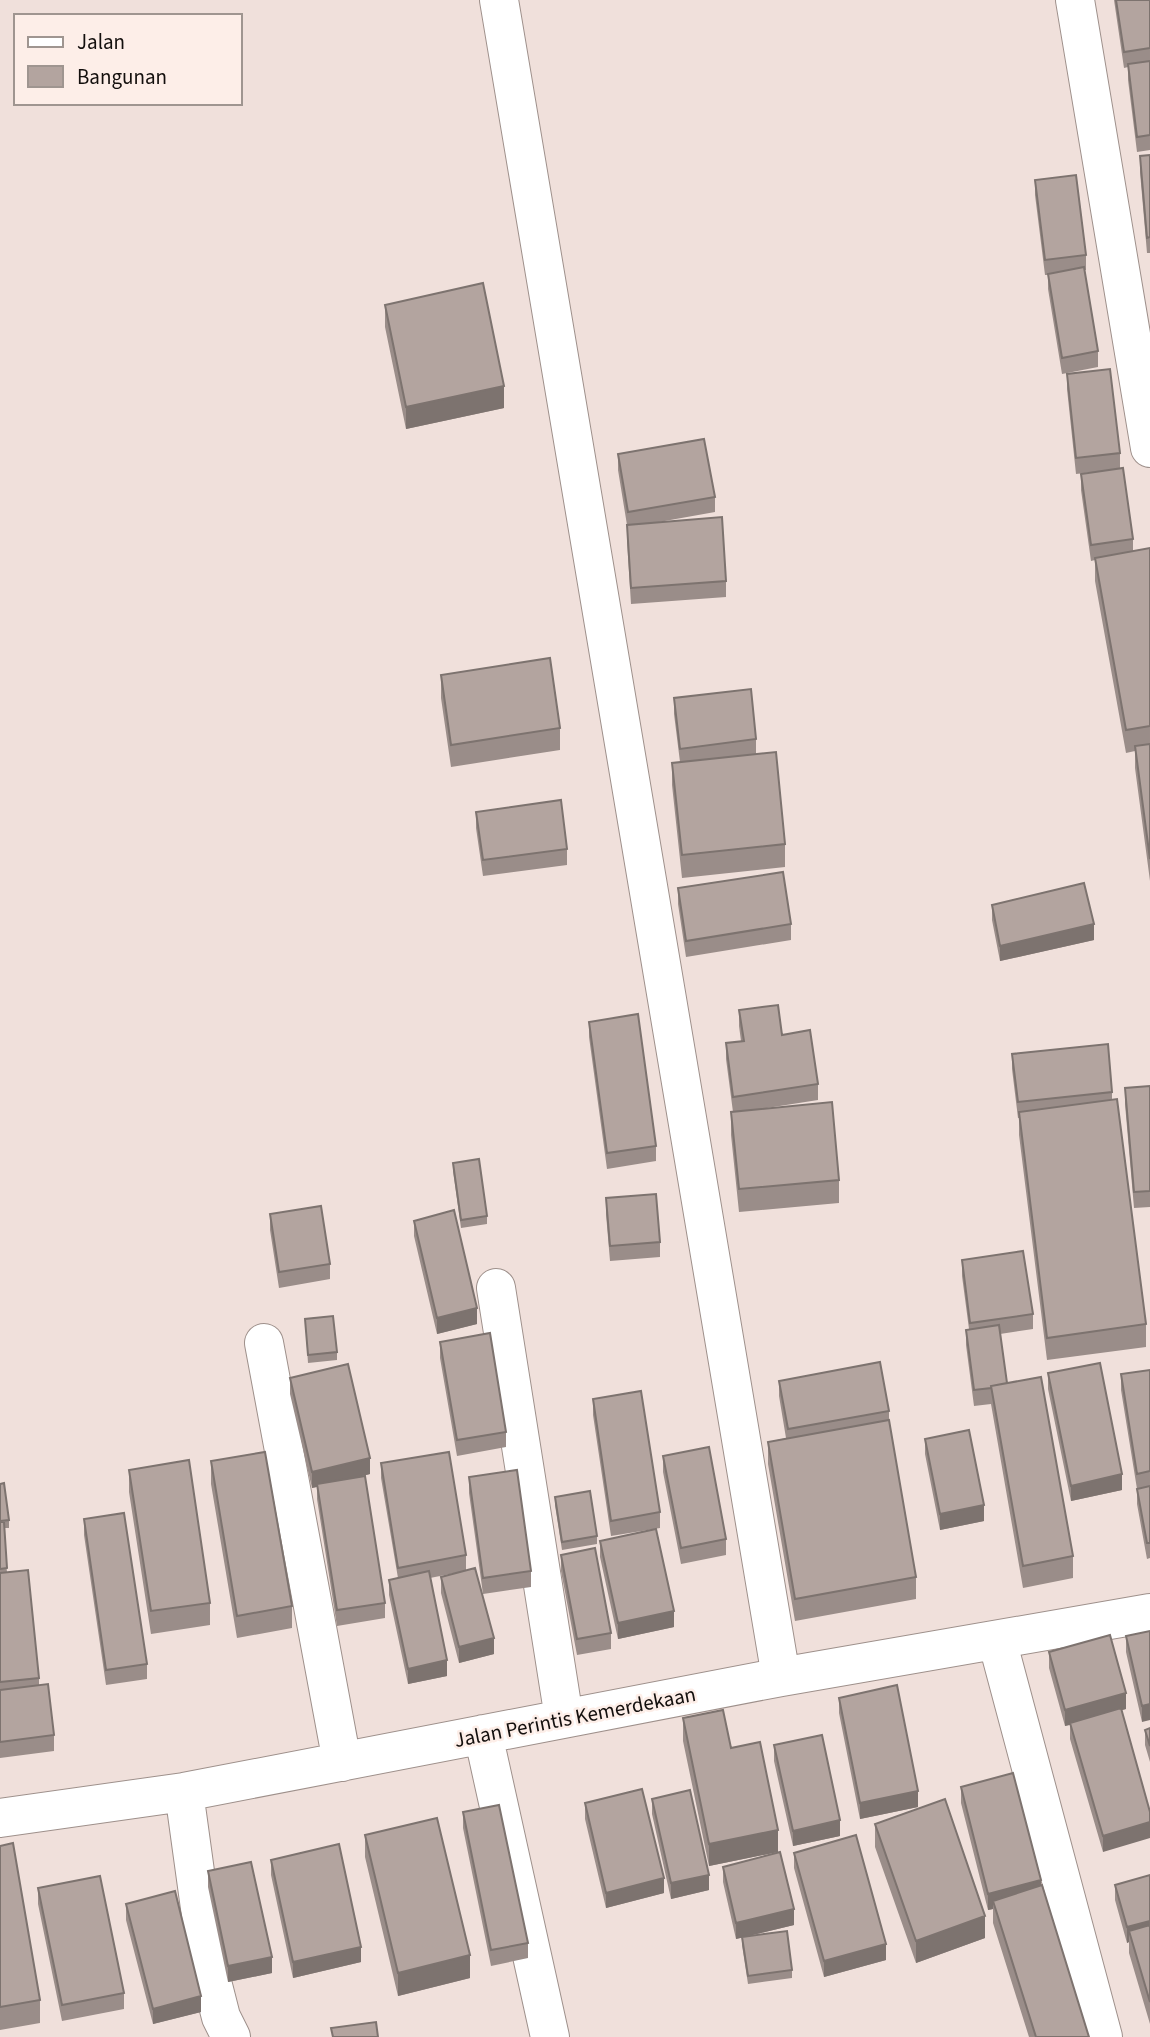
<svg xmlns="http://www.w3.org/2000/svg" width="1150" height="2037" font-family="'Source Sans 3',sans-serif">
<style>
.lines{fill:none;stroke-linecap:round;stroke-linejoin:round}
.minor-casing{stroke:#9e908b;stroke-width:40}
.minor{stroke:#fff;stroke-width:38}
.wall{fill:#9a8d89}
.shaded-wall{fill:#7d736f}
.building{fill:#b3a49f;stroke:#7d736f;stroke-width:2}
.labels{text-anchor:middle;stroke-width:5;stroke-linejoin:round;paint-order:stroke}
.street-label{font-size:21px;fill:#130f0d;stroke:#fdeee8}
</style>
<rect width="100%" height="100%" fill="#f0e0db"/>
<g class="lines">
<g class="minor-casing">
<path id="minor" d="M 499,0 L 781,1677
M 1075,0 L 1150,448
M 496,1288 L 564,1718
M 264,1343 L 342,1762
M 997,1640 L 1103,2037
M 483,1734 L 550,2037
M 184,1792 L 208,1966 L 221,2017 L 231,2037
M 0,1818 L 184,1792 L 781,1677 L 1150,1613"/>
</g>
<use href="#minor" class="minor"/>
</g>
<path class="wall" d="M 1114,0 L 1150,0 L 1150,150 L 1137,152 L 1128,80 L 1128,67 L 1124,68 Z
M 1150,155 L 1150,253 L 1147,253 L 1140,172 L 1140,156 Z
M 1035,180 L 1086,255 L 1086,270 L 1084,270 L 1098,351 L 1098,367 L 1062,374 L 1048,289 L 1048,275 L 1045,275 L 1035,195 Z
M 385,305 L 504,408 L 406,429 L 385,327 Z
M 1067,374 L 1120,453 L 1120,469 L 1076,474 L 1067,389 Z
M 618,454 L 715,497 L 715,512 L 659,522 L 726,581 L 726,597 L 631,604 L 627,541 L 627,525 L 618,470 Z
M 1081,474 L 1133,539 L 1133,551 L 1150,548 L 1150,881 L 1135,768 L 1135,751 L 1126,753 L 1095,581 L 1095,560 L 1091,561 L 1081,490 Z
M 441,675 L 560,728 L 560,750 L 451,767 L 441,698 Z
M 674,698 L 756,739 L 756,754 L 785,844 L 785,867 L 682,878 L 672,785 L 672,763 L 680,762 L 674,714 Z
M 476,812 L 567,849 L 567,865 L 483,876 L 476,828 Z
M 678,888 L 791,924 L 791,940 L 686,957 L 678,904 Z
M 992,905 L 1094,940 L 1000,961 L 992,920 Z
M 739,1010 L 782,1035 L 818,1084 L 818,1100 L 748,1111 L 839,1180 L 839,1203 L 739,1212 L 731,1135 L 731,1112 L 733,1112 L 726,1059 L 726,1043 L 741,1041 L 739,1026 Z
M 589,1022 L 656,1146 L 656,1161 L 607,1169 L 589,1037 Z
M 1012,1054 L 1112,1092 L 1112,1100 L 1146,1324 L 1146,1347 L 1047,1360 L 1019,1135 L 1019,1118 L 1018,1118 L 1012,1069 Z
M 1150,1086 L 1150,1207 L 1134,1208 L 1125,1104 L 1125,1088 Z
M 453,1163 L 487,1216 L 487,1224 L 461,1228 L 453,1171 Z
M 606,1198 L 660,1242 L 660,1257 L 610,1261 L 606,1214 Z
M 270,1214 L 330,1264 L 330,1279 L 279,1288 L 270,1230 Z
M 414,1221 L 477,1324 L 437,1334 L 414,1236 Z
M 962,1260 L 1033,1314 L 1033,1329 L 1000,1334 L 1007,1383 L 1073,1556 L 1073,1578 L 1023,1588 L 991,1404 L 974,1406 L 966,1345 L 966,1330 L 969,1329 L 962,1276 Z
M 305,1319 L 337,1352 L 337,1360 L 308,1363 Z
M 440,1342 L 506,1432 L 506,1447 L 457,1456 L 440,1358 Z
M 1150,1370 L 1150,1558 L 1147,1559 L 1137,1504 L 1137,1489 L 1121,1390 L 1121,1374 Z
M 1048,1373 L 1122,1490 L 1071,1501 L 1048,1389 Z
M 290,1378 L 370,1474 L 358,1477 L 385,1603 L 385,1618 L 337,1626 L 317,1499 L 317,1487 L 312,1488 L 290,1394 Z
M 779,1381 L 889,1411 L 889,1420 L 916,1577 L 916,1599 L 795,1621 L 768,1464 L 768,1442 L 786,1438 L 779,1396 Z
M 593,1399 L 660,1512 L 660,1528 L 611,1536 L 593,1415 Z
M 925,1439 L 984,1521 L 940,1530 L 925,1454 Z
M 663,1456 L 726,1539 L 726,1555 L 681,1564 L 663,1472 Z
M 211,1461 L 292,1606 L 292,1628 L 237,1638 L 211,1484 Z
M 381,1463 L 466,1555 L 466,1570 L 494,1654 L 459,1663 L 441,1593 L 441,1577 L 455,1573 L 430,1578 L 447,1676 L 408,1684 L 389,1595 L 389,1580 L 398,1578 L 381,1478 Z
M 129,1470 L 210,1603 L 210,1625 L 151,1634 L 129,1492 Z
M 469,1477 L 531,1571 L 531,1587 L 483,1594 L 469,1493 Z
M 0,1484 L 9,1520 L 9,1528 L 4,1528 L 7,1573 L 39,1678 L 39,1685 L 54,1735 L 54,1751 L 0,1758 Z
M 555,1497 L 597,1536 L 597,1544 L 562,1550 L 555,1505 Z
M 84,1519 L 147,1664 L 147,1679 L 106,1685 L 84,1535 Z
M 600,1541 L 674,1627 L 618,1639 L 600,1557 Z
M 561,1555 L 611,1633 L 611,1649 L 577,1655 L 561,1571 Z
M 1150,1631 L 1142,1722 L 1126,1652 L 1126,1636 Z
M 1049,1652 L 1126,1709 L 1121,1710 L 1103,1852 L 1070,1739 L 1070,1725 L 1065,1726 L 1049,1668 Z
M 839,1698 L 918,1807 L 860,1819 L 839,1713 Z
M 683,1718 L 778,1852 L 709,1866 L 683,1741 Z
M 1150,1728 L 1150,1762 L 1145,1745 L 1145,1730 Z
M 774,1745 L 840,1836 L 793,1846 L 774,1761 Z
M 961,1787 L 1041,1885 L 1089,2037 L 1029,2037 L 993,1923 L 993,1909 L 988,1910 L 961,1803 Z
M 652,1799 L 709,1890 L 671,1899 L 652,1814 Z
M 585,1803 L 664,1893 L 606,1908 L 585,1819 Z
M 463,1812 L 528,1943 L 528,1958 L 491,1966 L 463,1828 Z
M 875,1824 L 985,1938 L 916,1963 L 875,1847 Z
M 365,1835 L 470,1978 L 398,1996 L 365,1857 Z
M 0,1846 L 40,2000 L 40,2023 L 0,2030 Z
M 794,1853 L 886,1960 L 824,1977 L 794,1868 Z
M 271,1860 L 361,1962 L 293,1978 L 271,1875 Z
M 723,1867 L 794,1925 L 736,1939 L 723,1882 Z
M 208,1871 L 272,1973 L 228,1982 L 208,1887 Z
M 1150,1875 L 1150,2024 L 1129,1953 L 1129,1942 L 1127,1943 L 1115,1900 L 1115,1885 Z
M 38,1888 L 124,1993 L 124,2009 L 62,2021 L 38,1904 Z
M 126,1904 L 201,2012 L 153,2024 L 126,1920 Z
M 742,1937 L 792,1970 L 792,1978 L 748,1984 L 742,1945 Z"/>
<path class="shaded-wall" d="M 504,386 L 504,408 L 406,429 L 406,407 Z
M 1094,924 L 1094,940 L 1000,961 L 1000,946 Z
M 477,1308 L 477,1324 L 437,1334 L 437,1318 Z
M 370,1458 L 370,1474 L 312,1488 L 312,1472 Z
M 1122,1474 L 1122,1490 L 1071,1501 L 1071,1486 Z
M 984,1505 L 984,1521 L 940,1530 L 940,1514 Z
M 674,1611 L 674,1627 L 618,1639 L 618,1623 Z
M 494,1638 L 494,1654 L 459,1663 L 459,1647 Z
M 447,1660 L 447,1676 L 408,1684 L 408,1669 Z
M 1126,1693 L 1126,1709 L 1065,1726 L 1065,1710 Z
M 1150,1704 L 1150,1720 L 1142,1722 L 1142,1706 Z
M 918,1791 L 918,1807 L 860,1819 L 860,1803 Z
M 840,1820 L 840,1836 L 793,1846 L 793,1831 Z
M 1150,1822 L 1150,1838 L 1103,1852 L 1103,1836 Z
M 778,1830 L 778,1852 L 709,1866 L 709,1844 Z
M 709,1875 L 709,1890 L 671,1899 L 671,1883 Z
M 664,1878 L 664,1893 L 606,1908 L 606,1893 Z
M 1041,1880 L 1041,1896 L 993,1901 L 993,1909 L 988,1910 L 988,1894 Z
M 794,1909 L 794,1925 L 736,1939 L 736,1923 Z
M 985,1916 L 985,1938 L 916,1963 L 916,1941 Z
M 1150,1921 L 1150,1936 L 1129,1931 L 1129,1942 L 1127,1943 L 1127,1927 Z
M 886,1944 L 886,1960 L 824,1977 L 824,1961 Z
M 361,1947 L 361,1962 L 293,1978 L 293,1962 Z
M 470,1955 L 470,1978 L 398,1996 L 398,1973 Z
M 272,1957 L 272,1973 L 228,1982 L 228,1966 Z
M 201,1996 L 201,2012 L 153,2024 L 153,2009 Z"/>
<path class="building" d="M 1116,0 L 1150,0 L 1150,48 L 1124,52 Z
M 1150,61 L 1150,135 L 1137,137 L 1128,64 Z
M 1150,155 L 1150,237 L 1147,238 L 1140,156 Z
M 1076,175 L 1086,255 L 1045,260 L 1035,180 Z
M 1084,267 L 1098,351 L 1062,358 L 1048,274 Z
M 483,283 L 504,386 L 406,407 L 385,305 Z
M 1110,369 L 1120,453 L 1076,458 L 1067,374 Z
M 704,439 L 715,497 L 628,512 L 618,454 Z
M 1123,468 L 1133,539 L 1091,545 L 1081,474 Z
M 722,517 L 726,581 L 631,588 L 627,525 Z
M 1150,548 L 1150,726 L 1126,730 L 1095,558 Z
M 550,658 L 560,728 L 451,745 L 441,675 Z
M 751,689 L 756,739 L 680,749 L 674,698 Z
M 1150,744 L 1150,859 L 1135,746 Z
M 776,752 L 785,844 L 682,855 L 672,763 Z
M 561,800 L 567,849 L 483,860 L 476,812 Z
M 783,872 L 791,924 L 686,941 L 678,888 Z
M 1084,883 L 1094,924 L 1000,946 L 992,905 Z
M 778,1005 L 782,1035 L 810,1030 L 818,1084 L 733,1097 L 726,1043 L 744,1041 L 739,1010 Z
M 638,1014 L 656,1146 L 607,1153 L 589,1022 Z
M 1108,1044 L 1112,1092 L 1018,1102 L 1012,1054 Z
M 1150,1086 L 1150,1191 L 1134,1192 L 1125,1088 Z
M 1117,1099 L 1146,1324 L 1047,1338 L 1019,1112 Z
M 832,1102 L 839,1180 L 739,1189 L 731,1112 Z
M 479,1159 L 487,1216 L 461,1220 L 453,1163 Z
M 656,1194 L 660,1242 L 610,1246 L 606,1198 Z
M 321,1206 L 330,1264 L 279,1272 L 270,1214 Z
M 454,1210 L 477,1308 L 437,1318 L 414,1221 Z
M 1023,1251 L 1033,1314 L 970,1323 L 962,1260 Z
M 333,1316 L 337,1352 L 308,1355 L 305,1319 Z
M 999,1325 L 1007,1383 L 991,1386 L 991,1388 L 974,1390 L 966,1330 Z
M 490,1333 L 506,1432 L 457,1440 L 440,1342 Z
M 880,1362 L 889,1411 L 788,1429 L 779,1381 Z
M 1100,1363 L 1122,1474 L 1071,1486 L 1048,1373 Z
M 348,1364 L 370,1458 L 312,1472 L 290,1378 Z
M 1150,1370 L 1150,1471 L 1137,1474 L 1121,1374 Z
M 1041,1377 L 1073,1556 L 1023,1566 L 991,1386 Z
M 641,1391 L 660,1512 L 611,1521 L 593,1399 Z
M 889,1420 L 916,1577 L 795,1599 L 768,1442 Z
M 969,1430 L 984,1505 L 940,1514 L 925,1439 Z
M 709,1447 L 726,1539 L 681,1548 L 663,1456 Z
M 265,1452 L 292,1606 L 237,1616 L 211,1461 Z
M 449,1452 L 466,1555 L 398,1568 L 381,1463 Z
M 189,1460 L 210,1603 L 151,1611 L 129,1470 Z
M 517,1470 L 531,1571 L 483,1578 L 469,1477 Z
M 365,1476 L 385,1603 L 337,1610 L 317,1484 Z
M 4,1483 L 9,1520 L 0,1521 L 0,1484 Z
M 1150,1486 L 1150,1543 L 1147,1543 L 1137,1489 Z
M 590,1491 L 597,1536 L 562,1542 L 555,1497 Z
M 124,1513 L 147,1664 L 106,1670 L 84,1519 Z
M 0,1522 L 4,1522 L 7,1568 L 0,1569 Z
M 656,1529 L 674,1611 L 618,1623 L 600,1541 Z
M 595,1548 L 611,1633 L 577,1639 L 561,1555 Z
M 475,1568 L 494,1638 L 459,1647 L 441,1577 Z
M 28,1570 L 39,1678 L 0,1682 L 0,1573 Z
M 429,1571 L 447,1660 L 408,1669 L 389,1580 Z
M 1150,1631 L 1150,1704 L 1142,1706 L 1126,1636 Z
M 1110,1635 L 1126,1693 L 1065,1710 L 1049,1652 Z
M 48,1684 L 54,1735 L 0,1742 L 0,1690 Z
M 897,1685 L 918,1791 L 860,1803 L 839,1698 Z
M 1121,1708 L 1150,1812 L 1150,1822 L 1103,1836 L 1070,1723 Z
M 723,1710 L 731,1748 L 760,1742 L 778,1830 L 709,1844 L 683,1718 Z
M 1150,1728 L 1150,1746 L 1145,1730 Z
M 822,1735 L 840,1820 L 793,1831 L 774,1745 Z
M 1013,1773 L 1041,1880 L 988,1894 L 961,1787 Z
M 642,1789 L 664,1878 L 606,1893 L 585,1803 Z
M 690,1790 L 709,1875 L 671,1883 L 652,1799 Z
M 945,1799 L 985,1916 L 916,1941 L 875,1824 Z
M 499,1805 L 528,1943 L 491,1950 L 463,1812 Z
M 437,1818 L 470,1955 L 398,1973 L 365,1835 Z
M 856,1835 L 886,1944 L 824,1961 L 794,1853 Z
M 13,1843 L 40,2000 L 0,2007 L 0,1846 Z
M 339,1844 L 361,1947 L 293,1962 L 271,1860 Z
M 780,1852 L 794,1909 L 736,1923 L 723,1867 Z
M 251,1862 L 272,1957 L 228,1966 L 208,1871 Z
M 1150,1875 L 1150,1921 L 1127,1927 L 1115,1885 Z
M 100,1876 L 124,1993 L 62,2005 L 38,1888 Z
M 1042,1885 L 1089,2037 L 1036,2037 L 993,1901 Z
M 175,1891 L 201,1996 L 153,2009 L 126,1904 Z
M 1150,1925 L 1150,2002 L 1129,1931 Z
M 787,1931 L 792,1970 L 748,1976 L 742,1937 Z
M 376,2022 L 378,2037 L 333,2037 L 331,2028 Z"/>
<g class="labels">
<g class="street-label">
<text transform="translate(575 1717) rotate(-11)" y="7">Jalan Perintis Kemerdekaan</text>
</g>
</g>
<rect x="14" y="14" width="228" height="91" fill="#fdeee8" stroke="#9f9590" stroke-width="2"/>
<rect x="28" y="37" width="35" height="10" fill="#ffffff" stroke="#9f9590" stroke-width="2"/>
<text x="77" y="49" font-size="21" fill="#130f0d">Jalan</text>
<rect x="28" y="66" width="35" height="21" fill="#b3a49f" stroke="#9f9590" stroke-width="2"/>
<text x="77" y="84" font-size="21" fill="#130f0d">Bangunan</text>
</svg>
